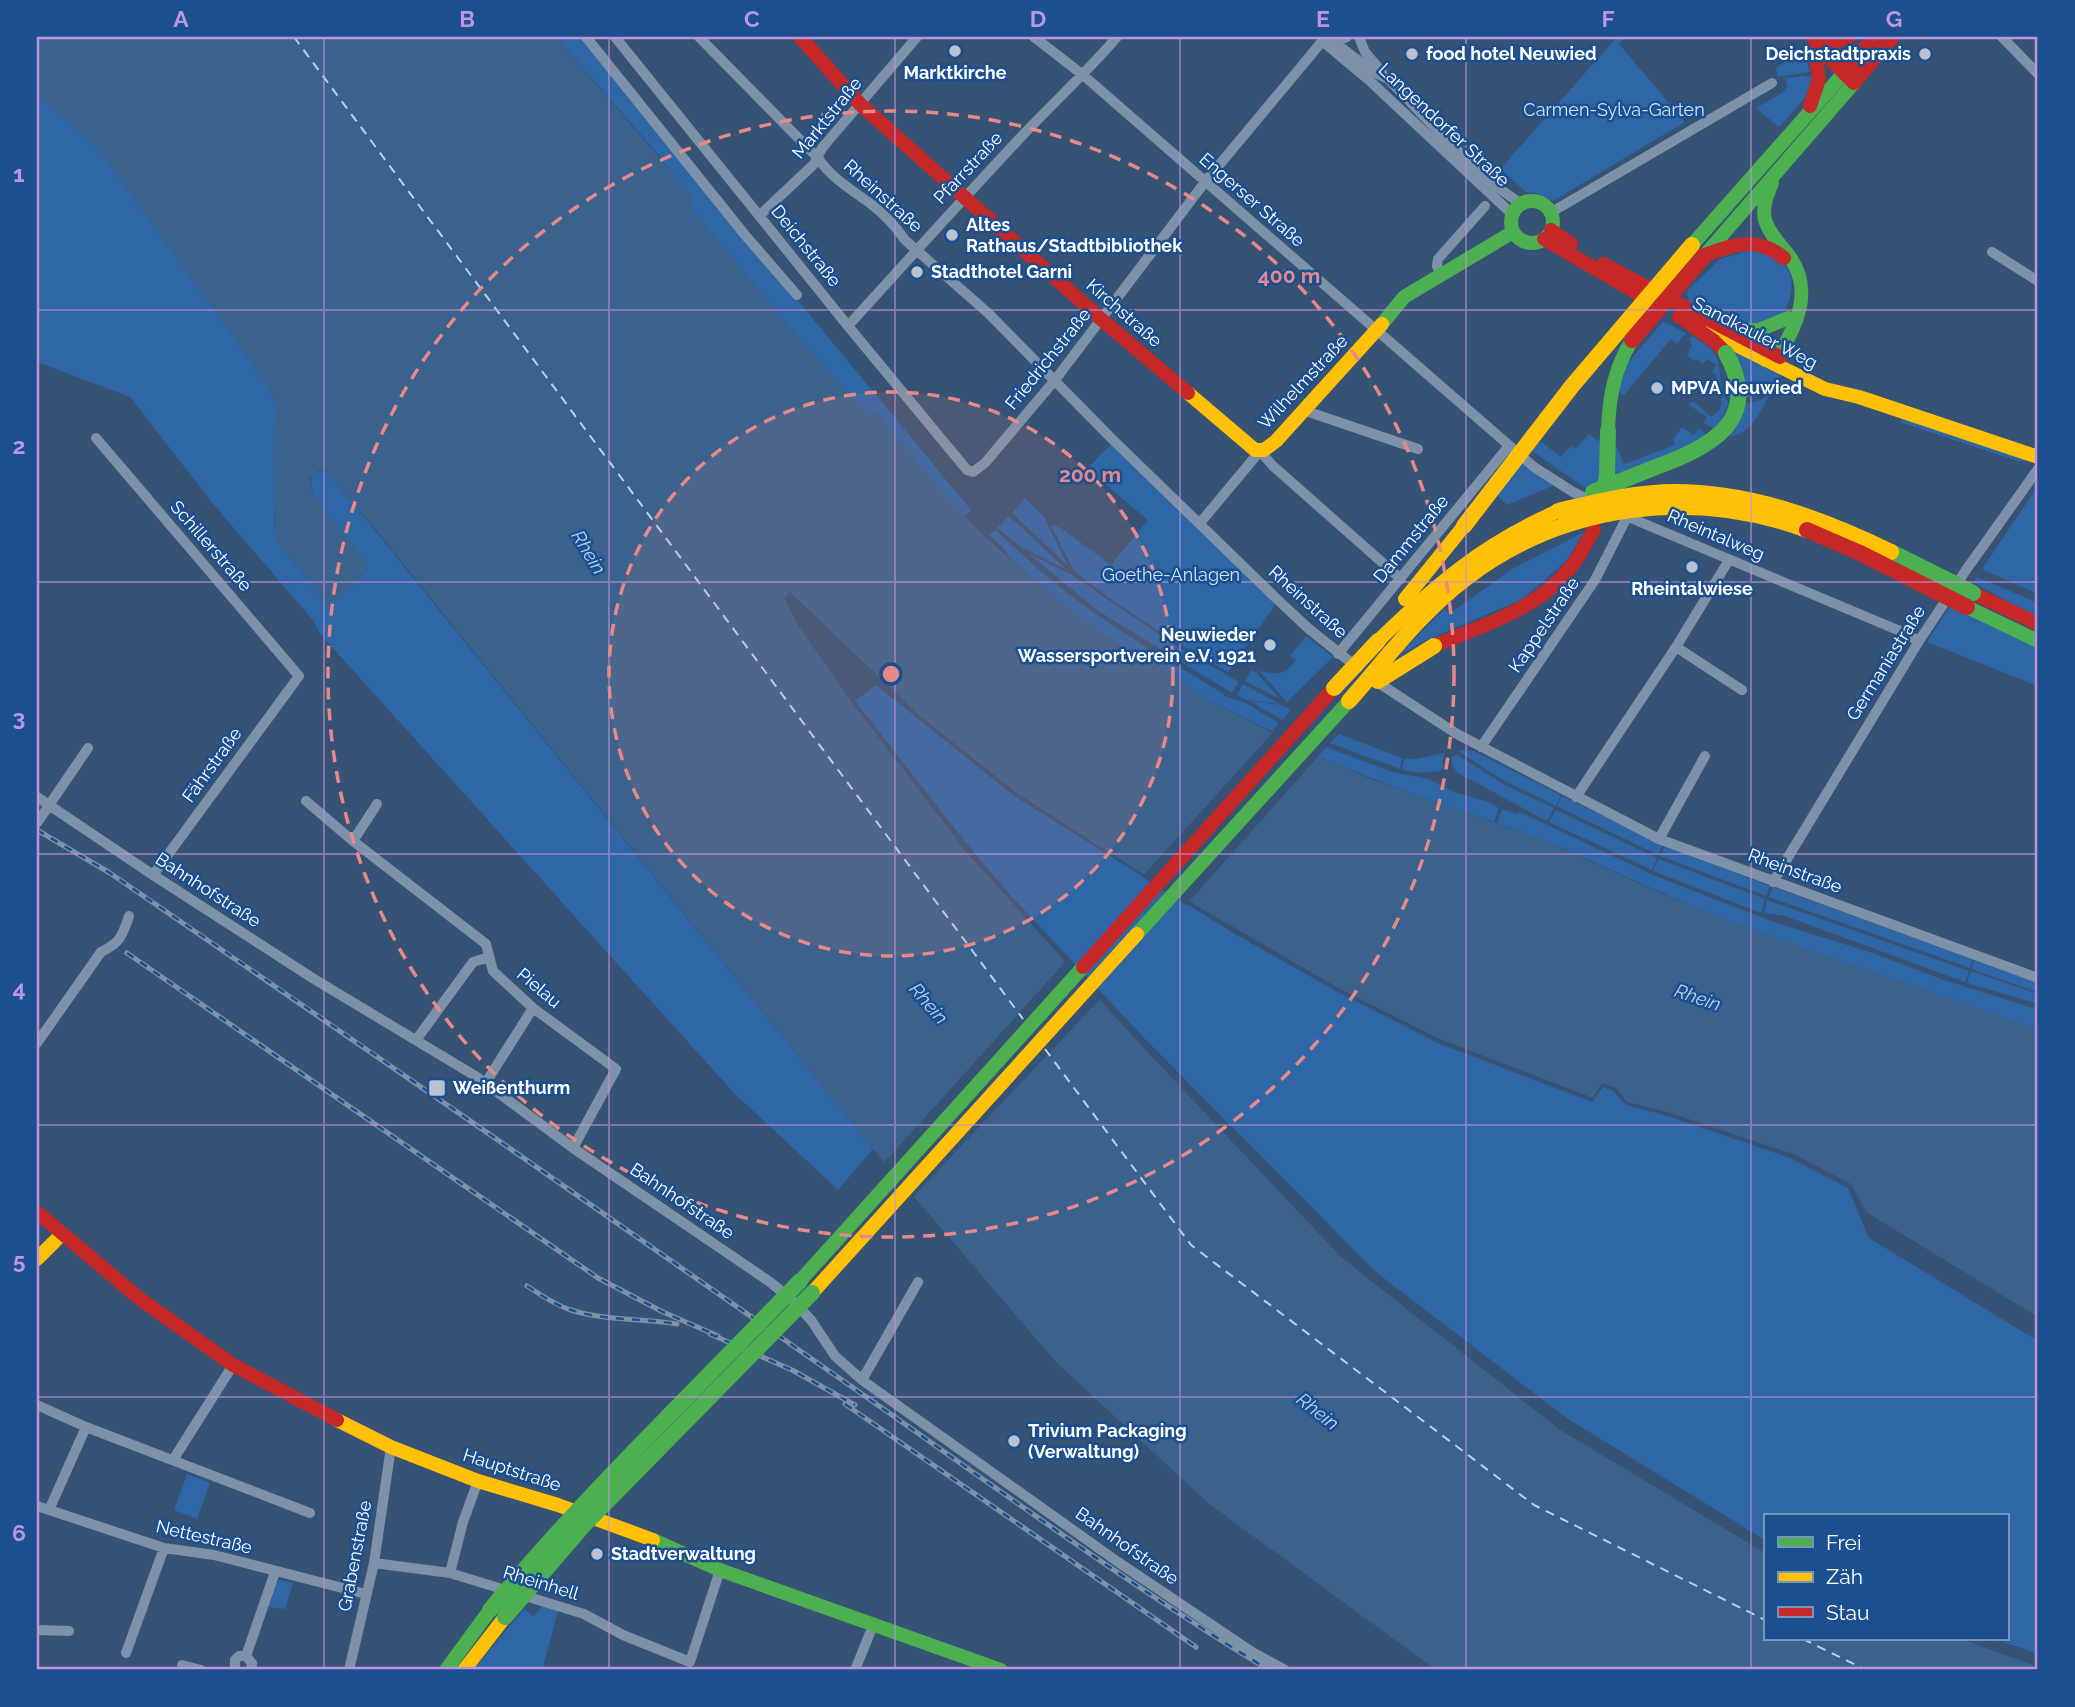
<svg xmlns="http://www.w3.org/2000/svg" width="2075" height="1707" font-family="Raleway,sans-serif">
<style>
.green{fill:#2f66a5}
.water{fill:#3b618d}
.pier{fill:#365274}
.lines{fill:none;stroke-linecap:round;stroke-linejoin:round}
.ferry{stroke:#b5d3f5;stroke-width:2;stroke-dasharray:9 7;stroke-linecap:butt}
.street{stroke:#7d92a8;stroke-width:10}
.fast{stroke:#4caf50;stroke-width:14}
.slow{stroke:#ffc107;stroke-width:14}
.jam{stroke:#c62828;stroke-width:14}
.rail-casing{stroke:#7e92a7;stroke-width:5}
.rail{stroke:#1b4f8f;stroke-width:2.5;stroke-dasharray:8;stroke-linecap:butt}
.fast-bridge{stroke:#4caf50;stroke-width:16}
.slow-bridge{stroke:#ffc107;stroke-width:16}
.jam-bridge{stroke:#c62828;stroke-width:16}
.grid{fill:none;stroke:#bd96df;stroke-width:2;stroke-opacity:0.55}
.ring{fill:none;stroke:#e88989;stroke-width:3.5;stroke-dasharray:12 9}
.poi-dot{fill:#b9c2ce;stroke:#1b4f8f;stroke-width:2.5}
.labels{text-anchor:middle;stroke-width:5;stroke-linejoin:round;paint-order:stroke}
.poi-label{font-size:18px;font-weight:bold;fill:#fff;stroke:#1b4f8f;text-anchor:start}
.park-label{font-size:18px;fill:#cfe3fa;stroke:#1b4f8f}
.street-label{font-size:18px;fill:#fff;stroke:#1b4f8f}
.water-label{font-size:19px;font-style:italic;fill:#b5d3f5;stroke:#1b4f8f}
.centre{fill:#e88989;stroke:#1b4f8f;stroke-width:3.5}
.ring-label{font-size:21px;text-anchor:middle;font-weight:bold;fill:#e88989;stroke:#1b4f8f;stroke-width:5;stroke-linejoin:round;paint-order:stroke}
.neatline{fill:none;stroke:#bd96df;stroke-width:2.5}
.grid-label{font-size:23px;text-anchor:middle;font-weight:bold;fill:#bd96df}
</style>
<rect width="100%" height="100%" fill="#365274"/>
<path class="green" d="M 556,37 L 583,37 L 704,187 L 971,510 L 964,517 L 936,487 L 876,411 L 868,417 L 790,328 L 691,209 L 662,159 Z
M 1617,37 L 1625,37 L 1619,44 L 1685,122 L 1553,201 L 1536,193 L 1526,192 L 1500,169 Z
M 1804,50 L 1810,72 L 1778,77 L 1776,68 Z
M 1802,76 L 1816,77 L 1804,99 L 1779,127 L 1756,108 L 1785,91 L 1787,87 L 1785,78 Z
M 37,94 L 97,147 L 237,341 L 272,393 L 276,406 L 274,523 L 277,540 L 325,603 L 331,605 L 367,570 C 365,545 293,496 315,472 L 328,472 L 873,1149 L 838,1190 L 734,1093 L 321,635 L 313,620 L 214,505 L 130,397 L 37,362 Z
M 1758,248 C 1766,253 1779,258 1785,265 C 1800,281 1788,322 1766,324 C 1739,327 1712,315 1688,304 L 1687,291 L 1720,259 Z
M 1663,321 L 1686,333 L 1677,344 L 1671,339 L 1624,395 L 1618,390 L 1628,363 Z
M 1692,336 C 1698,340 1706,344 1711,349 C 1725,364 1715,387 1729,403 L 1717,431 L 1704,423 L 1707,417 L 1689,405 L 1693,401 L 1711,417 L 1720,410 L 1722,397 L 1709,385 L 1717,376 L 1712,371 L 1716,365 L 1707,359 L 1703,364 L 1697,359 L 1694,361 L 1687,355 L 1692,345 L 1689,339 Z
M 1725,344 L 1779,370 L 1780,380 C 1768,384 1761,395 1745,398 Z
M 1771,393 C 1761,409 1750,438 1727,436 L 1744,404 L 1761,400 Z
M 1902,416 L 2024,456 L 2028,461 L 2018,461 L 1900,422 Z
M 1682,427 L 1694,435 L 1699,428 L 1709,437 L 1613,478 L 1614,440 L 1624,464 L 1675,445 L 1673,439 Z
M 1589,434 L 1600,442 L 1599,483 L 1585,488 L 1531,450 L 1539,440 L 1561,457 L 1571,446 L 1575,449 Z
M 1112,443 L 1276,604 L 1228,672 L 1171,639 L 1108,597 L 1074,571 L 1051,525 L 1061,528 L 1111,565 L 1148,520 L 1087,469 Z
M 1522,463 L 1555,485 L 1507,505 L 1497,495 Z
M 2038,486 L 2038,594 L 1982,569 Z
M 1025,498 L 1044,517 L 1068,566 L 1012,513 Z
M 1009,516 L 1067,570 L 1021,547 L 997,528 Z
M 995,530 C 1016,548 1035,567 1056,584 C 1108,626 1167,660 1224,694 L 1224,696 L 1244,702 L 1279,723 L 1272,731 L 1263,727 L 1205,698 L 1144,657 L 1131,654 L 1068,609 L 1009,557 L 1003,547 L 989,536 Z
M 1584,532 L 1567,560 L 1523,599 L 1422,642 L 1397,657 L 1444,609 L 1449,614 L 1514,568 Z
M 1028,553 L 1072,575 L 1170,642 L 1239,682 L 1232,693 L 1097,610 Z
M 1977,577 L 2038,603 L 2038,618 L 1974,583 Z
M 1951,604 L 2038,646 L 2038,686 L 1927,642 Z
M 1306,636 L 1333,657 L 1287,702 L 1259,671 C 1279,674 1282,677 1296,660 L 1290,656 Z
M 1252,670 L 1256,672 L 1280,699 L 1245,681 Z
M 1243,684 L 1280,704 L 1246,700 L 1237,695 Z
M 876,685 L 1014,796 L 1235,934 L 1336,991 L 1438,1043 L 1592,1102 L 1603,1087 L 1613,1091 L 1626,1105 L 1671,1117 L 1790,1158 L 1848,1188 L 1869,1238 L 2038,1341 L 2038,1654 L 1995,1639 L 2007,1639 L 2007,1516 L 1765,1516 L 1765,1540 L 1568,1419 L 1377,1273 L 1146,1040 L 1012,897 L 967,844 L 855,701 Z
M 1250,701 L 1282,705 L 1291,710 L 1282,720 Z
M 1339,734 L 1402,758 L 1400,769 L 1330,743 Z
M 1326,747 L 1392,772 L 1429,779 L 1454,792 L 1488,802 L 1499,808 L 1494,822 C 1434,802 1376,781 1318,756 Z
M 1463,750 L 1474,751 L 1561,795 L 1556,806 L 1499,778 L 1458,751 Z
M 1445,753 L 1442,762 L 1443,768 L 1440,771 L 1422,773 L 1402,770 L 1404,759 L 1416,759 Z
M 1457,755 L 1507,786 L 1554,808 L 1547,821 L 1458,773 C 1453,768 1451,763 1452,756 Z
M 1562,796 L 1663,845 L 1658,855 L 1557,806 Z
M 1502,809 L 1515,814 L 1520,812 L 1653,875 L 1722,902 L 1777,923 L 1873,953 L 1941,979 L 2033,1008 L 2038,1010 L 2038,1029 C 1933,994 1826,959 1722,918 C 1646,888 1574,850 1497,823 Z
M 1556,810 L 1657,858 L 1652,870 L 1549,822 Z
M 1665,846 L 1770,886 L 1766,896 L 1660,856 Z
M 1659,859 L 1765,899 L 1761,913 L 1653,871 Z
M 1773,887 L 1973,959 L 1970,968 L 1769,897 Z
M 1767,900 L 1969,971 L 1965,982 L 1785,916 L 1764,913 Z
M 1975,959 L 2038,983 L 2038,992 L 1971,969 Z
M 1971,971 L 2038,994 L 2038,1004 L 1967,983 Z
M 187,1474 L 210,1483 L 197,1519 L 174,1510 Z
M 280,1580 L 293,1583 L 285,1609 L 268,1607 L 275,1583 Z
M 550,1598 L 560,1603 L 543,1667 L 555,1670 L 473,1670 L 524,1609 L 533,1616 Z"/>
<path class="water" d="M 37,37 L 556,37 L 692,196 L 691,209 L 790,328 L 868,416 L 876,411 L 936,487 L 987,539 L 1068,609 L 1131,654 L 1144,656 L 1205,698 L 1318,756 L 1371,779 L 1538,838 L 1670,897 L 1762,933 L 2038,1029 L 2038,1317 L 1866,1212 L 1851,1184 L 1793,1154 L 1668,1112 L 1627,1102 L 1616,1088 L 1602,1083 L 1593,1098 L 1440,1039 L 1338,988 L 1144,875 L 1017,793 L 920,716 L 790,592 L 784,598 L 799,627 L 851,701 L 966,852 L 1141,1045 L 1341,1257 L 1559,1429 L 1765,1553 L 1765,1639 L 1961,1639 L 2038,1667 L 2038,1670 L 1436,1670 L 1208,1503 L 1056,1362 L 873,1149 L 385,541 L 328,472 L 318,471 L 310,478 L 310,486 L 313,494 L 361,555 L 367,567 L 365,572 L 331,605 L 325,603 L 275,537 L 273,446 L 276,406 L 272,393 L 237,341 L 97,147 L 37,94 Z"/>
<path class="pier" d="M 1276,729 L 1321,753 L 1186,905 L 1142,877 Z
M 1068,959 L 1102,997 L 911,1199 L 882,1165 Z"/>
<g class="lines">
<path class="ferry" d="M 294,37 L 1023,1019
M 1045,1049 L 1191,1245 L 1534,1505 L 1765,1620
M 1803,1639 L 1866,1670"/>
<path class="street" d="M 586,37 L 745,235 L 797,295
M 615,37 L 848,326 L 967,470 L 973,472 L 985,463 L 1055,380 L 1205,182 L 1315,50 L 1322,41 L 1339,40 L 1347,37
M 699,37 L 818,158 C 831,178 852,190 871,204 C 884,214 896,227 905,240 L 988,313 L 1110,437 L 1278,600 L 1309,629 L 1358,668
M 1034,37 L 1083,75 L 1534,467 L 1573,492 L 1594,502
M 1359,37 L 1365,52 L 1382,72
M 2002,37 L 2038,74
M 1331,40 L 1374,72 L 1388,79 C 1427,118 1476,176 1522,204
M 1322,41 L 1371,82 L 1512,214
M 1550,213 L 1772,83
M 759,216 L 814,164 L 822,148 L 917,37
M 1992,252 L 2038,281
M 1440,273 L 1437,266 L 1438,259 L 1485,206
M 848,326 C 905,263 963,199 1021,137 C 1053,103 1087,72 1117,37
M 1303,410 L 1418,449
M 96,438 L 299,676 L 153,875
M 1621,514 L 1900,631 L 1919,641
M 1200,523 L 1260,451 L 1273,466 L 1401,579
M 1676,647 L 1742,690
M 1338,654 L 1509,446
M 1374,680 L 1457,734 L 1659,839 L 2038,978
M 1481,747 L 1595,580 L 1627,517
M 37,797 L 153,875 L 314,979 L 477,1077 L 573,1148 L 770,1282 L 791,1299 L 811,1320 L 835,1356 L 862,1380 L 1118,1562 L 1252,1652 L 1285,1670
M 1576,797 L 1676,647 L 1729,560
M 306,801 L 353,841 L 486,944 L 493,971 L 533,1008 L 616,1069 L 573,1148
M 37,823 L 88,748
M 1659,839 L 1705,756
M 353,841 L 377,804
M 1773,882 L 1919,641 L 1966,570 L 2038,469
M 416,1040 L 473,962 L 489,957
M 37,1043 L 101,952 C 121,942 122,936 129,916
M 485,1084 L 533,1008
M 862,1380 L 918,1282
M 37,1405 L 86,1427 L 310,1513
M 173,1460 L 233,1365
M 37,1506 L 164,1548 L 214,1555 L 366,1594
M 49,1510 L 86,1427
M 374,1563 L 450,1573 L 584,1614 L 623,1635 L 690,1662 L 720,1570
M 450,1573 L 463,1522 L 478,1481
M 37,1630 L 69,1631
M 126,1653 L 164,1548
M 246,1656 L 275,1572
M 246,1656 L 252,1663 L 251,1670
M 182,1665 L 201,1670
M 235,1670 L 235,1660 L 239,1656 L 246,1656
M 349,1670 L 374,1563 L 391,1447
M 855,1670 L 874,1623"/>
<path class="fast" d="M1511 222a21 21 0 1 1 42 0a21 21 0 1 1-42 0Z
M 1692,245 L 1844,73
M 1704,256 L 1854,83
M 1382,324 L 1404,297 L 1513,232
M 1728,329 L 1759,330 L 1788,318
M 1765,360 C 1781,355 1786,343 1793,328 C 1805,301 1806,276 1786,252 C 1778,242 1769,233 1765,220 C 1762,207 1767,195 1772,183
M 1608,431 C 1609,398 1614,369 1632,340
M 1967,607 L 2038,641
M 1137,934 L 1349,701
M 800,1281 L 1083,967
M 653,1540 L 720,1570 L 1001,1670
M 446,1670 L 490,1610"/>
<path class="slow" d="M 1710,332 L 1825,389 L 1859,397 L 2038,457
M 1188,393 L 1255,450 L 1264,450 L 1276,441 L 1382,324
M 1405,599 L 1464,526
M 1378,641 C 1436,584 1483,544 1558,511
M 37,1259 L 61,1235
M 812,1293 L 1137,934
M 337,1420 L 391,1447 L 478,1481 L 558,1505 L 653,1540
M 464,1670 L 505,1617"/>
<path class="jam" d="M 800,37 L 860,104 L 1102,320 L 1188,393
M 1814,43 L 1854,83 L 1893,37
M 1817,46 L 1831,44 L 1849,37
M 1844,73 L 1874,37
M 1810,106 L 1819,79 L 1814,43
M 1551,230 L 1571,244
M 1544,239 L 1654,303
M 1705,255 C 1735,244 1757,236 1784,258
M 1603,264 L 1780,357
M 1679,316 L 1714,341 L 1726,353
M 1973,593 L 2038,624
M 1434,646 C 1478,627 1531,612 1564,575 C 1577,562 1585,545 1594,529
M 1083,967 L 1334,688
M 37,1212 L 140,1299 L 233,1365 L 337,1420"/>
<g class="rail-casing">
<path id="rail" d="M 37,830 L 110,873 C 355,1040 599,1210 842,1380 C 983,1478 1122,1581 1269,1670
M 127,953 L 598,1278 L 663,1312 L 718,1336
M 527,1286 C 541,1295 555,1305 571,1310 C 605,1321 642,1318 677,1324
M 710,1334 L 792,1370 L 855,1405
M 845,1404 L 1196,1647"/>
</g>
<use href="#rail" class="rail"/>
<path class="fast-bridge" d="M 1593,492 C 1617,483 1640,473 1664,464 C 1717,444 1761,416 1726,353
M 1603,498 L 1607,476 L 1608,431
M 1891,552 L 1973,593
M 490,1610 C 586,1494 696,1390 800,1281
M 505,1617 L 583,1526 L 812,1293"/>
<path class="slow-bridge" d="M 1558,511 C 1596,502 1635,492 1675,492 C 1751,492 1823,519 1891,552
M 1464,526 L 1572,386 L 1692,245
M 1378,681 L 1434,646
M 1334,688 L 1378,641
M 1349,701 C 1386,659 1421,612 1466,578 C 1563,504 1693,487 1807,530"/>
<path class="jam-bridge" d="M 1632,340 L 1704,256
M 1807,530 L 1860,553 L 1967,607"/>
</g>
<path class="grid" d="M 324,37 L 324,1670M 609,37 L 609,1670M 895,37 L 895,1670M 1180,37 L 1180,1670M 1466,37 L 1466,1670M 1751,37 L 1751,1670M 37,310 L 2038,310M 37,582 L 2038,582M 37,854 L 2038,854M 37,1125 L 2038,1125M 37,1397 L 2038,1397"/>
<circle cx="891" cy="674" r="282" fill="#e88989" fill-opacity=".12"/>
<g class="ring">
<circle cx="891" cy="674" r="282"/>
<circle cx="891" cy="674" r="563"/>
</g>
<g class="poi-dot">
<circle cx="955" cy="51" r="7"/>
<circle cx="1412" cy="54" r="7"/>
<circle cx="1925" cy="54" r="7"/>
<circle cx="952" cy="235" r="7"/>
<circle cx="917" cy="272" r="7"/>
<circle cx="1657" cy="388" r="7"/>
<circle cx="1692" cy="567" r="7"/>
<circle cx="1270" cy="645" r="7"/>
<rect x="428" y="1079" width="18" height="18" rx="3.5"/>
<circle cx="1014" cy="1441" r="7"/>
<circle cx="597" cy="1554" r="7"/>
</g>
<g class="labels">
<g class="poi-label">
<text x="1426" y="60">food hotel Neuwied</text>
<text x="1911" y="60" text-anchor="end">Deichstadtpraxis</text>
<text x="955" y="79" text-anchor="middle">Marktkirche</text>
<text x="966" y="231">Altes<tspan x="966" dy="21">Rathaus/Stadtbibliothek</tspan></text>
<text x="931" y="278">Stadthotel Garni</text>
<text x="1671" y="394">MPVA Neuwied</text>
<text x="1692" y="595" text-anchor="middle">Rheintalwiese</text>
<text x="1256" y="641" text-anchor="end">Neuwieder<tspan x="1256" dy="21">Wassersportverein e.V. 1921</tspan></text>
<text x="453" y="1094">Weißenthurm</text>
<text x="1028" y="1437">Trivium Packaging<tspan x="1028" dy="21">(Verwaltung)</tspan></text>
<text x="611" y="1560">Stadtverwaltung</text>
</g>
<g class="park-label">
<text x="1614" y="116">Carmen-Sylva-Garten</text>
<text x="1171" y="581">Goethe-Anlagen</text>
</g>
<g class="street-label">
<text transform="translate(827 118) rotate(-51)" y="6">Marktstraße</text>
<text transform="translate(1444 125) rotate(43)" y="6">Langendorfer Straße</text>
<text transform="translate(968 168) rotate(-47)" y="6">Pfarrstraße</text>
<text transform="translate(883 196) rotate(42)" y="6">Rheinstraße</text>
<text transform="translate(1252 200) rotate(41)" y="6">Engerser Straße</text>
<text transform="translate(806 246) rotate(51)" y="6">Deichstraße</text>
<text transform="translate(1124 313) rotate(41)" y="6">Kirchstraße</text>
<text transform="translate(1755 333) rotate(27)" y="6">Sandkauler Weg</text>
<text transform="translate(1048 359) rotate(-51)" y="6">Friedrichstraße</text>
<text transform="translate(1303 382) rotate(-47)" y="6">Wilhelmstraße</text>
<text transform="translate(1716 535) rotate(23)" y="6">Rheintalweg</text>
<text transform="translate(1411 539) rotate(-51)" y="6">Dammstraße</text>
<text transform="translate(211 546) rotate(49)" y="6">Schillerstraße</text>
<text transform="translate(1308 602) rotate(42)" y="6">Rheinstraße</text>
<text transform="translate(1544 625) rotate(-56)" y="6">Kappelstraße</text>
<text transform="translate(1886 663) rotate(-58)" y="6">Germaniastraße</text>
<text transform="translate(212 765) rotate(-54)" y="6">Fährstraße</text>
<text transform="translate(1795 871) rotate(20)" y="6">Rheinstraße</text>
<text transform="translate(208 890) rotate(33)" y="6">Bahnhofstraße</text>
<text transform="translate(539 988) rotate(40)" y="6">Pielau</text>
<text transform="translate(682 1201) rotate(34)" y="6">Bahnhofstraße</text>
<text transform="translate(512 1470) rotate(18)" y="6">Hauptstraße</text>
<text transform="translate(204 1537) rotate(13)" y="6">Nettestraße</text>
<text transform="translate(1127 1546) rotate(35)" y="6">Bahnhofstraße</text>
<text transform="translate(355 1556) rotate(-79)" y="6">Grabenstraße</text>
<text transform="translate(541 1583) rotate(17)" y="6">Rheinhell</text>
</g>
<g class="water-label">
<text transform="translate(589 552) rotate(59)" y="7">Rhein</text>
<text transform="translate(1698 997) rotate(19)" y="7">Rhein</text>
<text transform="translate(929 1003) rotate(49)" y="7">Rhein</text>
<text transform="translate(1318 1411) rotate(38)" y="7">Rhein</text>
</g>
</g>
<circle cx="891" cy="674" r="10" class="centre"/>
<g class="ring-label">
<text x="1289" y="283">400 m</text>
<text x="1090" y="482">200 m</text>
</g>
<rect width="2075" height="1707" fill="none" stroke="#1b4f8f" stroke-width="77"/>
<rect x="1764" y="1514" width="245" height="126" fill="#1b4f8f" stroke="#7695bc" stroke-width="2"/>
<rect x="1778" y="1537" width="35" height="10" fill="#4caf50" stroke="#7695bc" stroke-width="2"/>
<text x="1826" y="1550" font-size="21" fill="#ffffff">Frei</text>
<rect x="1778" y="1572" width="35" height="10" fill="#ffc107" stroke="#7695bc" stroke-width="2"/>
<text x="1826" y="1584" font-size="21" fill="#ffffff">Zäh</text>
<rect x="1778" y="1607" width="35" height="10" fill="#c62828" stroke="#7695bc" stroke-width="2"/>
<text x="1826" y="1620" font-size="21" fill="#ffffff">Stau</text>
<rect x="38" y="38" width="1998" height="1630" class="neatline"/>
<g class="grid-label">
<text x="181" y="27">A</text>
<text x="467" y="27">B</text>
<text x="752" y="27">C</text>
<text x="1038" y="27">D</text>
<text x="1323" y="27">E</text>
<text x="1608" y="27">F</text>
<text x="1894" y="27">G</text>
<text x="19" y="182">1</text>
<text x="19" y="454">2</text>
<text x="19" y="726">3</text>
<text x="19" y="997">4</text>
<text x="19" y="1269">5</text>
<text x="19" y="1541">6</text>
</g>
</svg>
